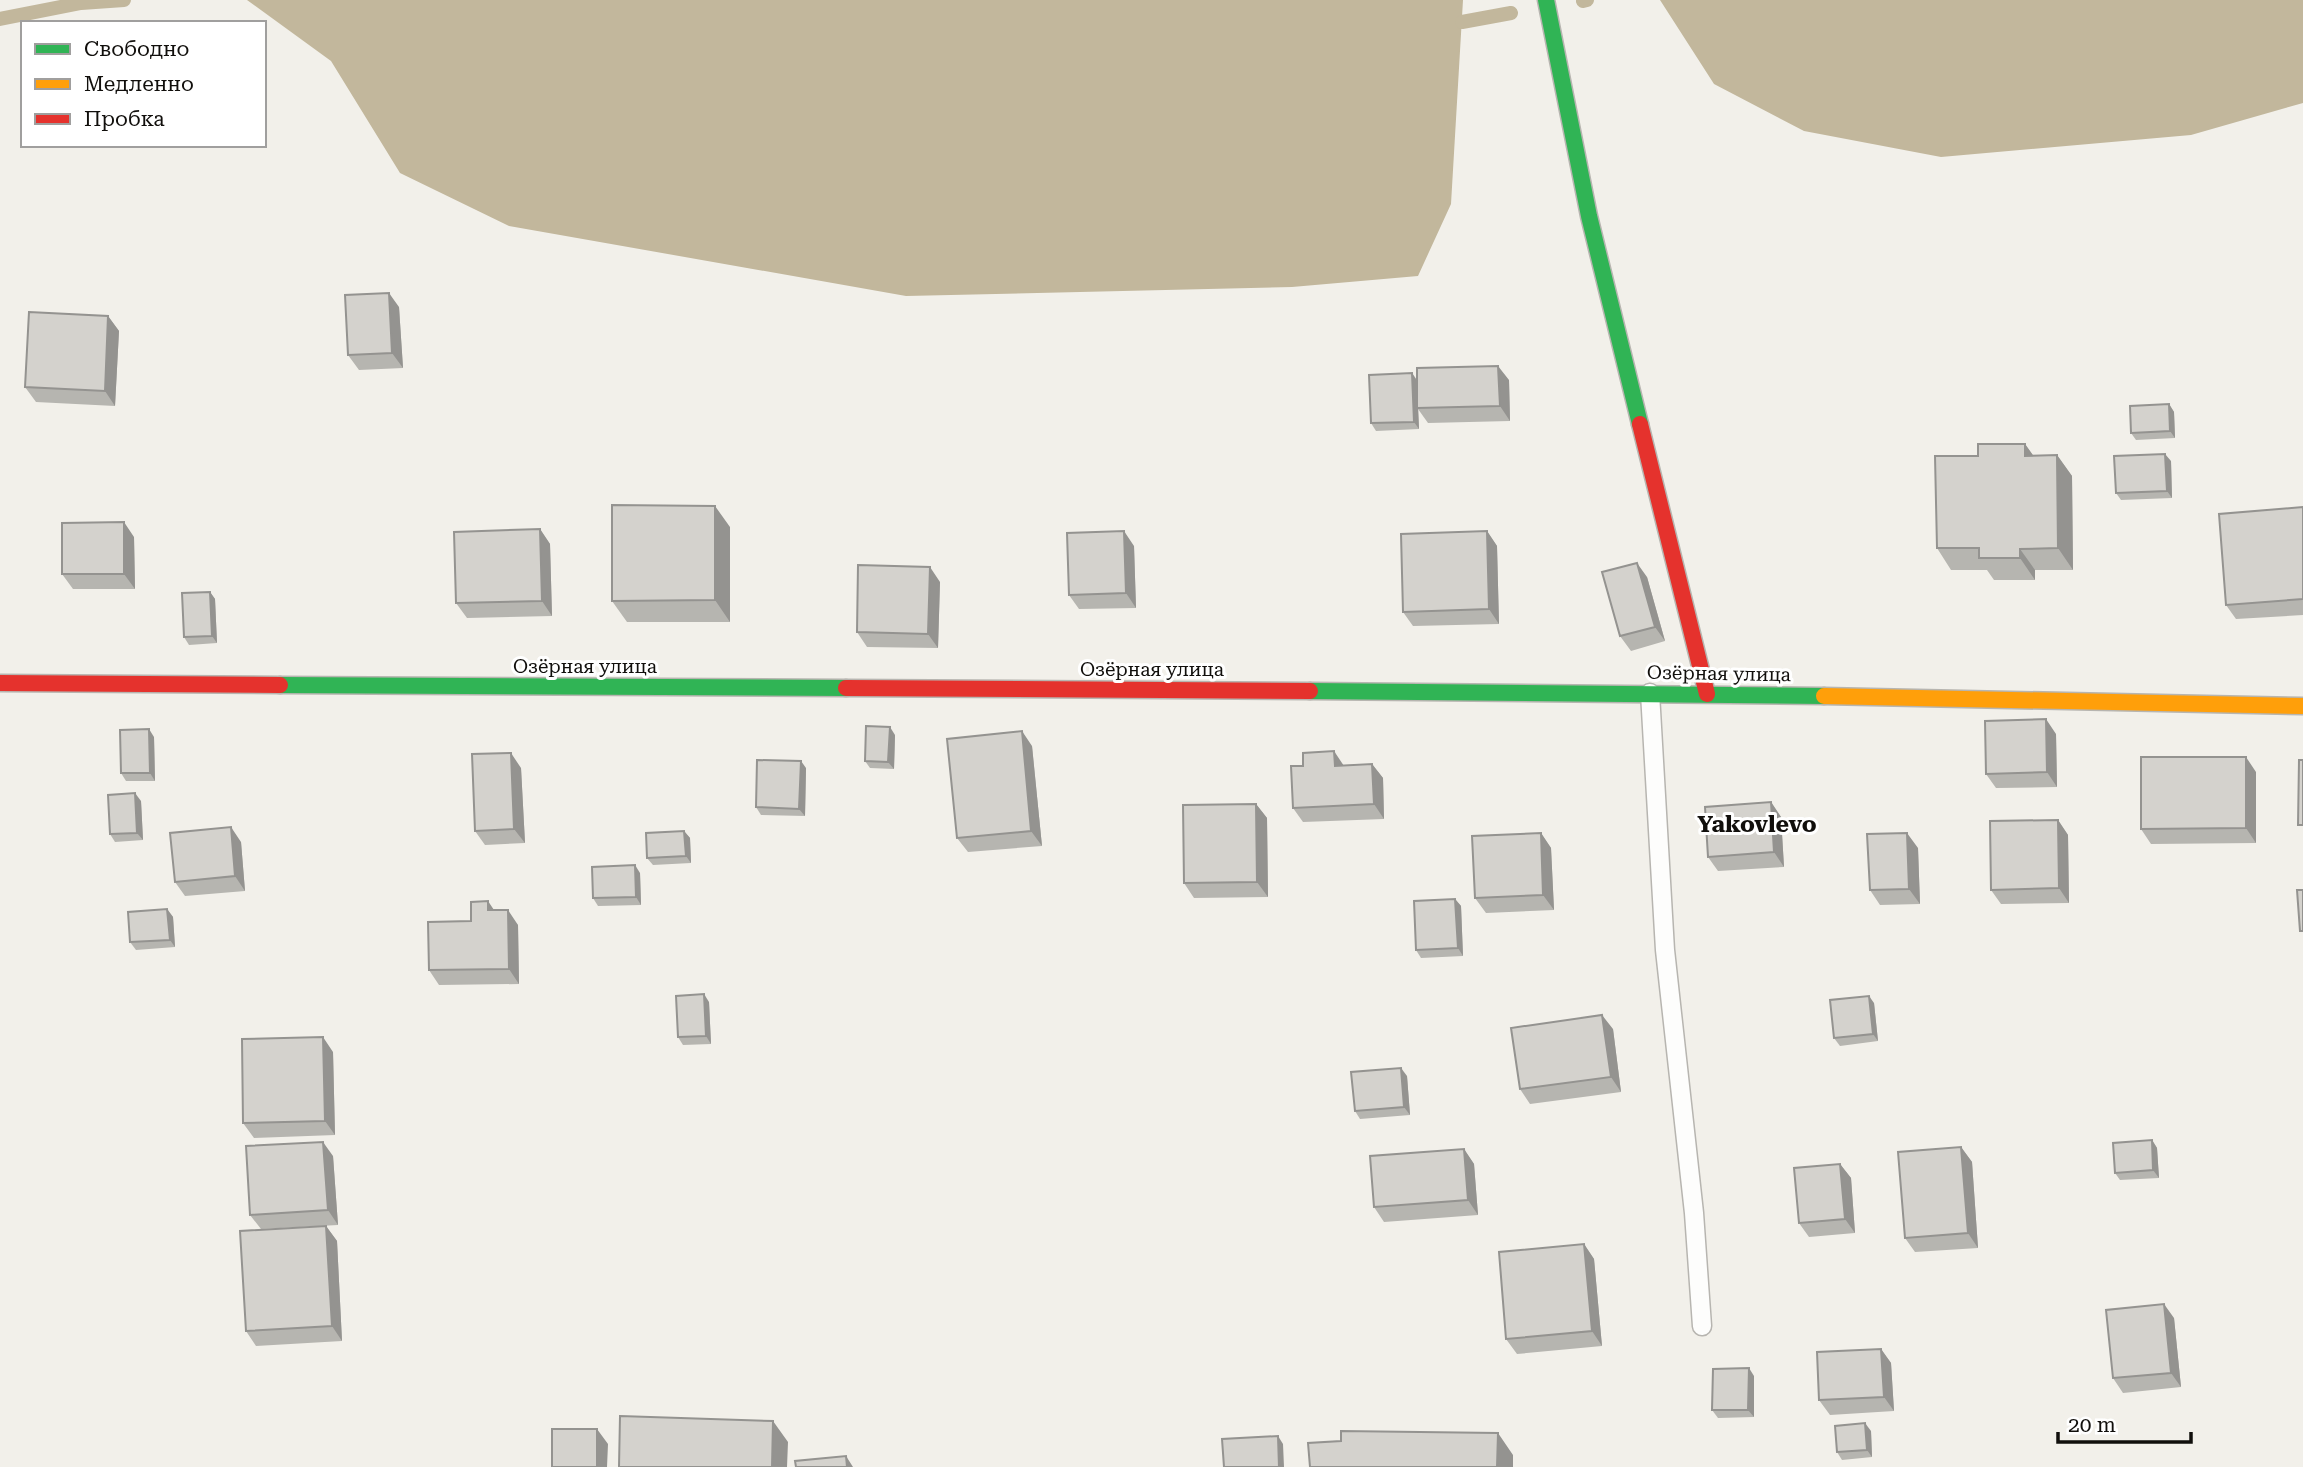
<svg xmlns="http://www.w3.org/2000/svg" width="2303" height="1467" font-family="'Roboto Serif',serif">
<style>
.water{fill:#c2b79c}
.lines{fill:none;stroke-linecap:round;stroke-linejoin:round}
.stream{stroke:#c2b79c;stroke-width:14}
.lane-casing{stroke:#b7b5b0;stroke-width:21}
.fast-casing{stroke:#b7b5b0;stroke-width:19}
.slow-casing{stroke:#b7b5b0;stroke-width:19}
.jam-casing{stroke:#b7b5b0;stroke-width:19}
.lane{stroke:#fdfdfc;stroke-width:18}
.fast{stroke:#30b455;stroke-width:16}
.slow{stroke:#ff9f0a;stroke-width:16}
.jam{stroke:#e5322d;stroke-width:16}
.wall{fill:#b6b5b0}
.shaded-wall{fill:#949390}
.building{fill:#d4d2cd;stroke:#949390;stroke-width:2}
.labels{text-anchor:middle;stroke-width:6;stroke-linejoin:round;paint-order:stroke}
.street-label{font-size:19px;fill:#110f0c;stroke:#fff}
.quarter-label{font-size:23px;font-weight:bold;fill:#110f0c;stroke:#fff}
</style>
<rect width="100%" height="100%" fill="#f2f0ea"/>
<path class="water" d="M 247,0 L 1463,0 L 1451,204 L 1418,276 L 1292,287 L 906,296 L 509,226 L 400,173 L 331,61 Z
M 1660,0 L 2303,0 L 2303,103 L 2191,135 L 1941,157 L 1804,131 L 1714,84 Z"/>
<g class="lines">
<path class="stream" d="M 1583,1 L 1587,0
M 0,19 L 81,3 L 124,0
M 1462,22 L 1511,13"/>
<g class="lane-casing">
<path id="lane" d="M 1650,693 L 1665,950 L 1694,1213 L 1702,1326"/>
</g>
<g class="fast-casing">
<path id="fast" d="M 1546,0 L 1589,216 L 1640,424
M 280,685 L 846,688
M 1310,691 L 1824,696"/>
</g>
<g class="slow-casing">
<path id="slow" d="M 1824,696 L 2303,706"/>
</g>
<g class="jam-casing">
<path id="jam" d="M 1640,424 L 1707,694
M 0,683 L 280,685
M 846,688 L 1310,691"/>
</g>
<use href="#lane" class="lane"/>
<use href="#fast" class="fast"/>
<use href="#slow" class="slow"/>
<use href="#jam" class="jam"/>
</g>
<path class="wall" d="M 399,307 L 403,368 L 359,370 L 348,355 Z
M 108,316 L 119,331 L 115,406 L 36,402 L 25,387 Z
M 1412,373 L 1417,380 L 1509,380 L 1510,421 L 1428,423 L 1418,409 L 1419,429 L 1376,431 L 1371,423 Z
M 2169,404 L 2174,412 L 2175,438 L 2136,440 L 2131,433 Z
M 2025,444 L 2033,456 L 2057,455 L 2072,476 L 2073,570 L 2035,570 L 2035,580 L 1994,580 L 1987,570 L 1951,570 L 1937,548 L 1978,456 Z
M 2171,461 L 2172,498 L 2121,500 L 2116,493 Z
M 2303,507 L 2303,615 L 2236,619 L 2226,605 Z
M 730,527 L 730,622 L 627,622 L 612,601 Z
M 540,529 L 550,544 L 552,616 L 467,618 L 456,603 Z
M 1487,531 L 1497,546 L 1499,624 L 1413,626 L 1403,612 Z
M 134,537 L 135,589 L 73,589 L 62,574 Z
M 1134,546 L 1136,608 L 1079,609 L 1069,595 Z
M 1647,577 L 1665,641 L 1631,651 L 1620,636 Z
M 940,582 L 938,648 L 867,647 L 857,632 Z
M 210,592 L 215,599 L 217,643 L 189,645 L 184,637 Z
M 2056,734 L 2057,787 L 1996,788 L 1986,774 Z
M 895,735 L 894,769 L 870,768 L 865,761 Z
M 154,737 L 155,781 L 126,781 L 121,773 Z
M 1032,746 L 1042,846 L 968,852 L 957,838 Z
M 1372,764 L 1383,778 L 1384,819 L 1303,822 L 1293,808 L 1344,765 Z
M 521,768 L 525,843 L 485,845 L 475,831 Z
M 806,768 L 805,816 L 761,815 L 756,807 Z
M 2256,772 L 2256,843 L 2151,844 L 2141,829 Z
M 141,801 L 143,840 L 115,842 L 110,834 Z
M 1771,802 L 1781,817 L 1784,867 L 1718,871 L 1708,857 Z
M 1256,804 L 1267,818 L 1268,897 L 1194,898 L 1184,883 Z
M 2058,820 L 2068,835 L 2069,903 L 2001,904 L 1991,890 Z
M 684,831 L 690,838 L 691,863 L 653,865 L 647,858 Z
M 1541,833 L 1551,848 L 1554,910 L 1486,913 L 1475,898 Z
M 241,842 L 245,891 L 185,896 L 175,882 Z
M 1918,848 L 1920,904 L 1880,905 L 1870,890 Z
M 640,873 L 641,905 L 598,906 L 593,898 Z
M 1455,899 L 1461,906 L 1463,956 L 1421,958 L 1416,950 Z
M 167,909 L 173,917 L 175,947 L 136,950 L 130,942 Z
M 493,910 L 518,925 L 519,984 L 439,985 L 429,970 L 471,921 Z
M 709,1002 L 711,1044 L 683,1045 L 678,1037 Z
M 1874,1003 L 1878,1041 L 1840,1046 L 1834,1038 Z
M 1613,1029 L 1621,1092 L 1530,1104 L 1520,1089 Z
M 333,1052 L 335,1135 L 254,1138 L 243,1123 Z
M 1407,1076 L 1410,1115 L 1360,1119 L 1355,1111 Z
M 2152,1140 L 2157,1148 L 2159,1178 L 2120,1180 L 2115,1173 Z
M 1961,1147 L 1972,1162 L 1978,1248 L 1915,1252 L 1905,1238 Z
M 1464,1149 L 1474,1164 L 1478,1215 L 1384,1222 L 1374,1207 Z
M 333,1156 L 338,1225 L 261,1229 L 250,1215 Z
M 1840,1164 L 1851,1178 L 1855,1233 L 1809,1237 L 1799,1223 Z
M 326,1226 L 337,1241 L 342,1341 L 256,1346 L 246,1331 Z
M 1584,1244 L 1594,1259 L 1602,1346 L 1517,1354 L 1506,1339 Z
M 2174,1318 L 2181,1387 L 2123,1393 L 2113,1378 Z
M 1881,1349 L 1891,1363 L 1894,1411 L 1830,1415 L 1819,1400 Z
M 1754,1376 L 1754,1417 L 1718,1418 L 1712,1410 Z
M 1871,1431 L 1872,1457 L 1842,1460 L 1837,1452 Z"/>
<path class="shaded-wall" d="M 389,293 L 399,307 L 403,368 L 392,353 Z
M 108,316 L 119,331 L 115,406 L 105,391 Z
M 1498,366 L 1509,380 L 1510,421 L 1500,406 Z
M 1412,373 L 1417,381 L 1419,429 L 1414,422 Z
M 2169,404 L 2174,412 L 2175,438 L 2170,431 Z
M 2025,444 L 2040,465 L 2025,456 Z
M 2165,454 L 2171,461 L 2172,498 L 2167,491 Z
M 2057,455 L 2072,476 L 2073,570 L 2058,548 Z
M 715,506 L 730,527 L 730,622 L 715,600 Z
M 124,522 L 134,537 L 135,589 L 124,574 Z
M 540,529 L 550,544 L 552,616 L 542,601 Z
M 1124,531 L 1134,546 L 1136,608 L 1126,593 Z
M 1487,531 L 1497,546 L 1499,624 L 1489,609 Z
M 2020,549 L 2035,570 L 2035,580 L 2020,558 Z
M 1637,563 L 1647,577 L 1665,641 L 1655,627 Z
M 930,567 L 940,582 L 938,648 L 928,634 Z
M 210,592 L 215,599 L 217,643 L 212,636 Z
M 2046,719 L 2056,734 L 2057,787 L 2047,772 Z
M 890,727 L 895,735 L 894,769 L 888,762 Z
M 149,729 L 154,737 L 155,781 L 150,773 Z
M 1022,731 L 1032,746 L 1042,846 L 1031,831 Z
M 1334,751 L 1344,766 L 1335,766 Z
M 511,753 L 521,768 L 525,843 L 514,829 Z
M 2246,757 L 2256,772 L 2256,843 L 2246,828 Z
M 801,761 L 806,768 L 805,816 L 799,809 Z
M 1372,764 L 1383,778 L 1384,819 L 1374,804 Z
M 135,793 L 141,801 L 143,840 L 137,833 Z
M 1771,802 L 1781,817 L 1784,867 L 1774,852 Z
M 1256,804 L 1267,818 L 1268,897 L 1257,882 Z
M 2058,820 L 2068,835 L 2069,903 L 2059,888 Z
M 231,827 L 241,842 L 245,891 L 235,876 Z
M 684,831 L 690,838 L 691,863 L 686,856 Z
M 1541,833 L 1551,848 L 1554,910 L 1543,895 Z
M 1907,833 L 1918,848 L 1920,904 L 1909,889 Z
M 635,865 L 640,873 L 641,905 L 636,897 Z
M 1455,899 L 1461,906 L 1463,956 L 1458,948 Z
M 488,901 L 498,916 L 488,910 Z
M 167,909 L 173,917 L 175,947 L 170,940 Z
M 508,910 L 518,925 L 519,984 L 509,969 Z
M 704,994 L 709,1002 L 711,1044 L 706,1036 Z
M 1869,996 L 1874,1003 L 1878,1041 L 1873,1034 Z
M 1602,1015 L 1613,1029 L 1621,1092 L 1611,1077 Z
M 323,1037 L 333,1052 L 335,1135 L 325,1121 Z
M 1401,1068 L 1407,1076 L 1410,1115 L 1404,1107 Z
M 2152,1140 L 2157,1148 L 2159,1178 L 2153,1170 Z
M 323,1142 L 333,1156 L 338,1225 L 328,1210 Z
M 1961,1147 L 1972,1162 L 1978,1248 L 1968,1233 Z
M 1464,1149 L 1474,1164 L 1478,1215 L 1468,1200 Z
M 1840,1164 L 1851,1178 L 1855,1233 L 1845,1219 Z
M 326,1226 L 337,1241 L 342,1341 L 332,1326 Z
M 1584,1244 L 1594,1259 L 1602,1346 L 1592,1331 Z
M 2164,1304 L 2174,1318 L 2181,1387 L 2171,1373 Z
M 1881,1349 L 1891,1363 L 1894,1411 L 1884,1397 Z
M 1749,1368 L 1754,1376 L 1754,1417 L 1748,1410 Z
M 773,1421 L 788,1442 L 787,1467 L 772,1467 Z
M 1865,1423 L 1871,1431 L 1872,1457 L 1867,1450 Z
M 597,1429 L 608,1444 L 607,1467 L 597,1467 Z
M 1498,1433 L 1513,1455 L 1513,1467 L 1497,1467 Z
M 1278,1436 L 1283,1444 L 1284,1467 L 1279,1467 Z
M 846,1456 L 853,1467 L 847,1467 Z"/>
<path class="building" d="M 389,293 L 392,353 L 348,355 L 345,295 Z
M 29,312 L 108,316 L 105,391 L 25,387 Z
M 1498,366 L 1500,406 L 1417,408 L 1417,368 Z
M 1412,373 L 1414,422 L 1371,423 L 1369,375 Z
M 2169,404 L 2170,431 L 2131,433 L 2130,406 Z
M 1978,444 L 2025,444 L 2025,456 L 2057,455 L 2058,548 L 2020,549 L 2020,558 L 1979,558 L 1979,548 L 1937,548 L 1935,456 L 1978,456 Z
M 2165,454 L 2167,491 L 2116,493 L 2114,456 Z
M 612,505 L 715,506 L 715,600 L 612,601 Z
M 2303,507 L 2303,599 L 2226,605 L 2219,514 Z
M 124,522 L 124,574 L 62,574 L 62,523 Z
M 540,529 L 542,601 L 456,603 L 454,532 Z
M 1124,531 L 1126,593 L 1069,595 L 1067,533 Z
M 1487,531 L 1489,609 L 1403,612 L 1401,534 Z
M 1637,563 L 1655,627 L 1620,636 L 1602,572 Z
M 858,565 L 930,567 L 928,634 L 857,632 Z
M 210,592 L 212,636 L 184,637 L 182,593 Z
M 2046,719 L 2047,772 L 1986,774 L 1985,721 Z
M 866,726 L 890,727 L 888,762 L 865,761 Z
M 149,729 L 150,773 L 121,773 L 120,730 Z
M 1022,731 L 1031,831 L 957,838 L 947,739 Z
M 1334,751 L 1335,766 L 1372,764 L 1374,804 L 1293,808 L 1291,766 L 1303,766 L 1303,753 Z
M 511,753 L 514,829 L 475,831 L 472,754 Z
M 2141,757 L 2246,757 L 2246,828 L 2141,829 Z
M 757,760 L 801,761 L 799,809 L 756,807 Z
M 2299,760 L 2303,760 L 2303,825 L 2298,825 Z
M 135,793 L 137,833 L 110,834 L 108,795 Z
M 1771,802 L 1774,852 L 1708,857 L 1705,807 Z
M 1256,804 L 1257,882 L 1184,883 L 1183,805 Z
M 2058,820 L 2059,888 L 1991,890 L 1990,821 Z
M 231,827 L 235,876 L 175,882 L 170,833 Z
M 684,831 L 686,856 L 647,858 L 646,833 Z
M 1541,833 L 1543,895 L 1475,898 L 1472,836 Z
M 1907,833 L 1909,889 L 1870,890 L 1867,834 Z
M 635,865 L 636,897 L 593,898 L 592,867 Z
M 2297,890 L 2303,890 L 2303,931 L 2300,931 Z
M 1455,899 L 1458,948 L 1416,950 L 1414,901 Z
M 488,901 L 488,910 L 508,910 L 509,969 L 429,970 L 428,922 L 471,921 L 471,902 Z
M 167,909 L 170,940 L 130,942 L 128,912 Z
M 704,994 L 706,1036 L 678,1037 L 676,996 Z
M 1869,996 L 1873,1034 L 1834,1038 L 1830,1000 Z
M 1602,1015 L 1611,1077 L 1520,1089 L 1511,1028 Z
M 323,1037 L 325,1121 L 243,1123 L 242,1039 Z
M 1401,1068 L 1404,1107 L 1355,1111 L 1351,1072 Z
M 2152,1140 L 2153,1170 L 2115,1173 L 2113,1143 Z
M 323,1142 L 328,1210 L 250,1215 L 246,1146 Z
M 1961,1147 L 1968,1233 L 1905,1238 L 1898,1152 Z
M 1464,1149 L 1468,1200 L 1374,1207 L 1370,1156 Z
M 1840,1164 L 1845,1219 L 1799,1223 L 1794,1168 Z
M 326,1226 L 332,1326 L 246,1331 L 240,1231 Z
M 1584,1244 L 1592,1331 L 1506,1339 L 1499,1252 Z
M 2164,1304 L 2171,1373 L 2113,1378 L 2106,1310 Z
M 1881,1349 L 1884,1397 L 1819,1400 L 1817,1352 Z
M 1749,1368 L 1748,1410 L 1712,1410 L 1713,1369 Z
M 620,1416 L 773,1421 L 772,1467 L 619,1467 Z
M 1865,1423 L 1867,1450 L 1837,1452 L 1835,1426 Z
M 552,1429 L 597,1429 L 597,1467 L 552,1467 Z
M 1341,1431 L 1498,1433 L 1497,1467 L 1310,1467 L 1308,1443 L 1341,1441 Z
M 1278,1436 L 1279,1467 L 1224,1467 L 1222,1439 Z
M 846,1456 L 847,1467 L 796,1467 L 795,1461 Z"/>
<g class="labels">
<g class="street-label">
<text x="585" y="673">Озёрная улица</text>
<text x="1152" y="676">Озёрная улица</text>
<text transform="translate(1719 673) rotate(1)" y="7">Озёрная улица</text>
</g>
<g class="quarter-label">
<text x="1757" y="832">Yakovlevo</text>
</g>
</g>
<rect x="21" y="21" width="245" height="126" fill="#ffffff" stroke="#a09f9e" stroke-width="2"/>
<rect x="35" y="44" width="35" height="10" fill="#30b455" stroke="#a09f9e" stroke-width="2"/>
<text x="84" y="56" font-size="21" fill="#110f0c">Свободно</text>
<rect x="35" y="79" width="35" height="10" fill="#ff9f0a" stroke="#a09f9e" stroke-width="2"/>
<text x="84" y="91" font-size="21" fill="#110f0c">Медленно</text>
<rect x="35" y="114" width="35" height="10" fill="#e5322d" stroke="#a09f9e" stroke-width="2"/>
<text x="84" y="126" font-size="21" fill="#110f0c">Пробка</text>
<path d="M2058 1432v10h133v-10" fill="none" stroke="#110f0c" stroke-width="3.5"/>
<text x="2068" y="1432" font-size="21" fill="#110f0c" stroke="#ffffff" stroke-width="5" paint-order="stroke">20 m</text>
</svg>
